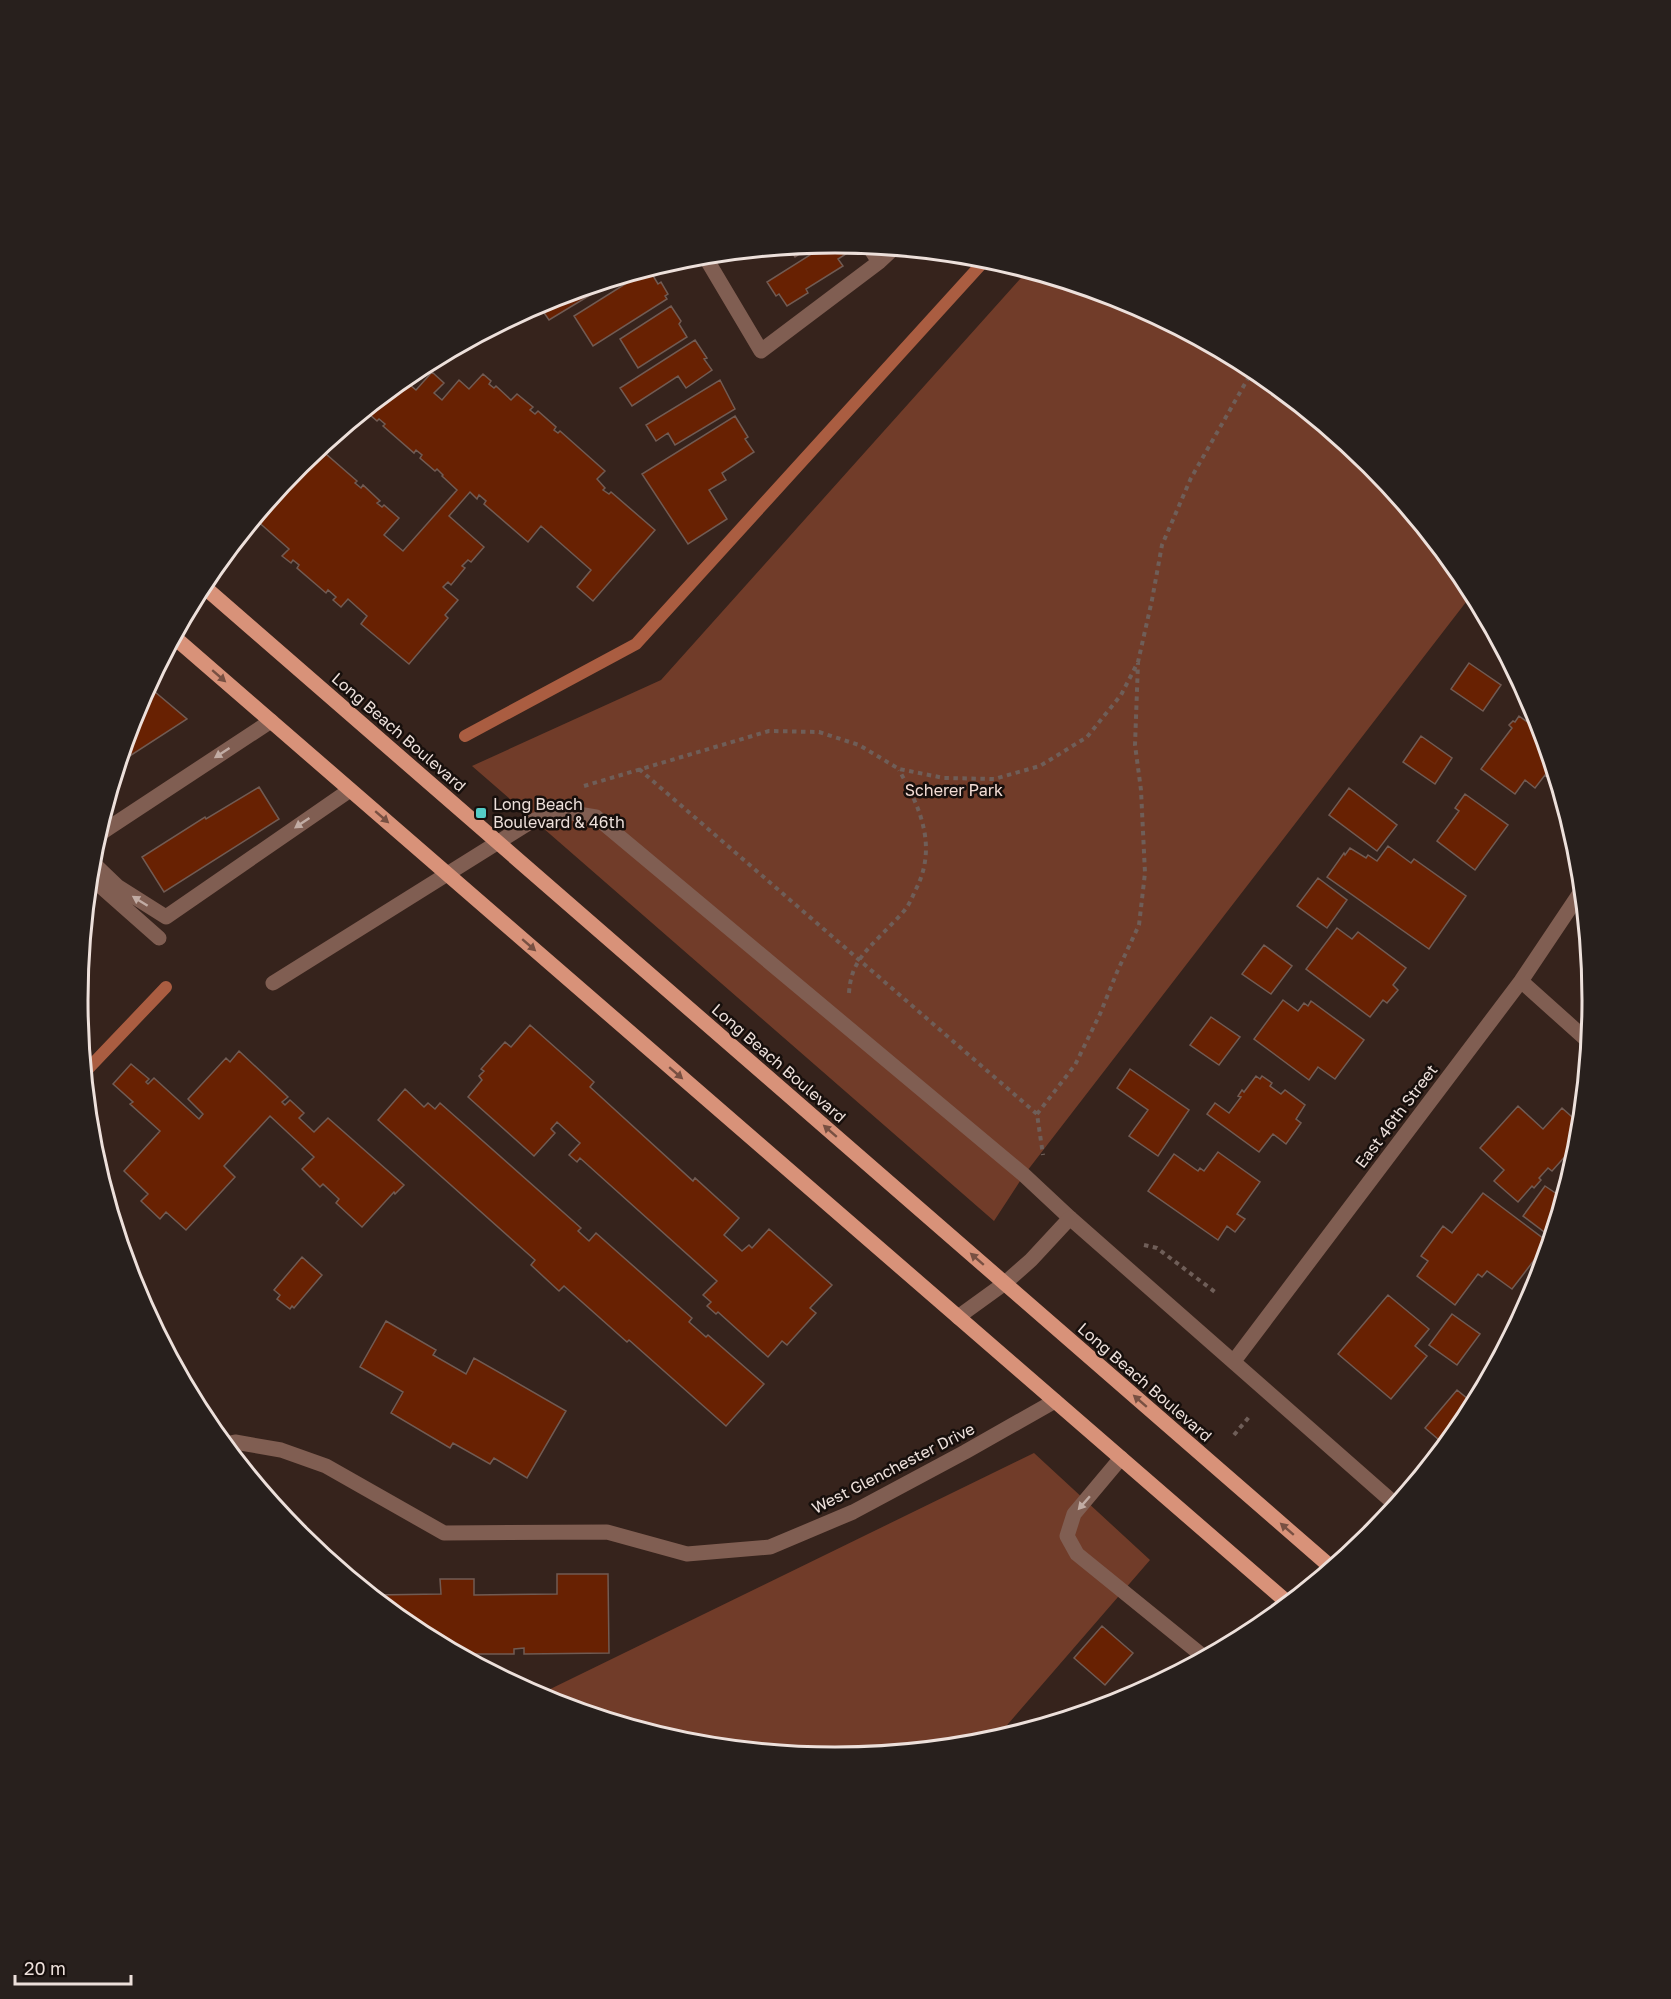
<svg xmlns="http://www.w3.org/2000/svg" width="1671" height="1999" font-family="'Golos Text',sans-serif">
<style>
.green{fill:#713c29}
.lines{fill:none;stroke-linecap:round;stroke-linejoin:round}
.stream{stroke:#aa5d41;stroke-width:12}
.building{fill:#682102;stroke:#715b53;stroke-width:1.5}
.path{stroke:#6f5e58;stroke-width:4;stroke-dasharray:4.5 4.5;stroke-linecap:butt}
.lane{stroke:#805e52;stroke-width:15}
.street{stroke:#805e52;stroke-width:15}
.primary{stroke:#d89279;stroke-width:15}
.oneway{fill:#785042}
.oneway2{fill:#c1aca4}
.poi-dot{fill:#54cdc7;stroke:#170f0c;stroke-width:2}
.labels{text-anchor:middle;stroke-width:5;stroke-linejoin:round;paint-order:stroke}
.street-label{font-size:16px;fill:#ede0db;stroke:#170f0c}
.park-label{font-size:16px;fill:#f4ddd5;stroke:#170f0c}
.poi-label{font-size:16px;fill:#ede0db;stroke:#170f0c;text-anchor:start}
.rim{fill:none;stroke:#ede0db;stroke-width:3}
</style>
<rect width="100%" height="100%" fill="#36231c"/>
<path class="green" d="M 1028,270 L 1126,300 L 1257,370 L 1371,464 L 1466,579 L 1473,593 L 1024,1175 L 994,1221 L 472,766 L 661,680 Z
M 1034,1453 L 1150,1560 L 995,1739 L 983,1743 L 835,1757 L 687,1742 L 538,1695 Z"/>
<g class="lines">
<path class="stream" d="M 465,736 L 636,644 L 987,258
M 85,1072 L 166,987"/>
</g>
<path class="building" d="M 829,243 L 843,243 L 849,252 L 838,259 L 843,266 L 806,289 L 808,293 L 787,306 L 779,294 L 776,296 L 767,282 Z
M 815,244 L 795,257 L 789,247 Z
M 649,269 L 658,284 L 661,282 L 668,294 L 665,296 L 667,299 L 593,346 L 574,316 Z
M 620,277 L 549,320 L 538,304 L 546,300 Z
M 671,306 L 681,321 L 679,324 L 687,337 L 638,368 L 620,339 Z
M 695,340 L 707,358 L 704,359 L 712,370 L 686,388 L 678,376 L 632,406 L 620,388 Z
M 432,372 L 444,383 L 434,393 L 442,400 L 459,380 L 469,389 L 483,374 L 491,381 L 489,384 L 494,388 L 496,386 L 511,400 L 517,394 L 533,407 L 530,410 L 535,414 L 538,411 L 556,427 L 554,430 L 558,433 L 560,431 L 605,471 L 597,479 L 605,488 L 603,490 L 609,494 L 611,492 L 655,530 L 593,601 L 577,587 L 591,570 L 541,526 L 528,542 L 484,504 L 486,501 L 479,495 L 477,499 L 470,492 L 449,516 L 484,547 L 471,562 L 468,560 L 462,566 L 465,568 L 451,585 L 448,582 L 443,587 L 458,600 L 445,615 L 448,618 L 409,664 L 361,624 L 367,616 L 348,599 L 341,607 L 333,600 L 336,597 L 328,590 L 326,593 L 297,568 L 299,565 L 293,560 L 291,563 L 282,556 L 289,549 L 255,519 L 266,507 L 265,506 L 300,464 L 319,448 L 320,449 L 318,453 L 323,457 L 326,454 L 357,481 L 355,483 L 361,488 L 363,485 L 380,501 L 377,503 L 382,507 L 384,505 L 399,518 L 384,535 L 403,551 L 457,490 L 442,476 L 443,475 L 437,469 L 435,471 L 420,458 L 422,455 L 416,450 L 414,453 L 383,426 L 385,424 L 379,419 L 377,421 L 369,414 L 389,391 L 403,379 L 416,390 Z
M 720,380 L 735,409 L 675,445 L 668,433 L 656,441 L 646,425 Z
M 735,416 L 748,437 L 745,439 L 754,452 L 722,473 L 726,480 L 709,490 L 727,519 L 688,544 L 642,474 Z
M 1469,663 L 1501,685 L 1483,711 L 1451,689 Z
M 148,686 L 187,719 L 119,763 L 136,709 Z
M 1519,716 L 1543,733 L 1555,775 L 1551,780 L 1545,775 L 1535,788 L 1525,780 L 1515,794 L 1481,769 L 1512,728 L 1509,725 L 1513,721 L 1515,722 Z
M 1421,736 L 1452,758 L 1435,784 L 1403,762 Z
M 259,787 L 279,819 L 164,892 L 142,857 L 205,817 L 206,819 Z
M 1349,788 L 1397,825 L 1377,851 L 1329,815 Z
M 1465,794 L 1508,825 L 1475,870 L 1437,841 L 1459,811 L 1455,808 Z
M 1388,846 L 1411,863 L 1414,859 L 1466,896 L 1429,949 L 1327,877 L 1344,853 L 1345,855 L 1350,848 L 1366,858 L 1368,855 L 1377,861 Z
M 1318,878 L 1347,900 L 1327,928 L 1297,906 Z
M 1337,928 L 1352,939 L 1358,932 L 1406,968 L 1393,985 L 1398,990 L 1387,1003 L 1383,1000 L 1370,1017 L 1306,969 Z
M 1264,945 L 1292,966 L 1271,994 L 1242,974 Z
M 1283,1000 L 1298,1011 L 1304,1003 L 1308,1006 L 1311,1001 L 1364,1040 L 1335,1079 L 1318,1067 L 1309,1080 L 1254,1039 Z
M 1211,1017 L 1240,1037 L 1219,1065 L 1190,1045 Z
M 530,1025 L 594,1082 L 590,1087 L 693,1181 L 695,1178 L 739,1218 L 724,1235 L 742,1251 L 749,1245 L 752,1248 L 769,1229 L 832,1285 L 810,1308 L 816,1313 L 787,1345 L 782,1341 L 768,1357 L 718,1312 L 716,1314 L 707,1306 L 711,1302 L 703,1295 L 717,1281 L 580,1158 L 577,1162 L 569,1155 L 580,1143 L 557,1122 L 551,1129 L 555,1133 L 534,1156 L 468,1097 L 482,1080 L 479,1076 L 484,1071 L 481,1069 L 505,1042 L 511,1047 Z
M 239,1051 L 288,1097 L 282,1102 L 285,1105 L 290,1100 L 304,1113 L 299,1118 L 314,1132 L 328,1118 L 404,1185 L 395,1194 L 394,1192 L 362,1227 L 336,1203 L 339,1199 L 323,1184 L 320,1187 L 302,1169 L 314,1157 L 270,1116 L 224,1166 L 235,1177 L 186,1230 L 166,1212 L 160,1219 L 141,1201 L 148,1194 L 124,1171 L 160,1131 L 130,1104 L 133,1102 L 113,1084 L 131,1064 L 149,1079 L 146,1082 L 148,1084 L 154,1078 L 199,1119 L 203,1114 L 188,1099 L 226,1058 L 230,1062 Z
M 1130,1069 L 1189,1110 L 1158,1156 L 1129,1136 L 1148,1110 L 1117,1088 Z
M 1256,1076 L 1260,1079 L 1262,1076 L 1272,1083 L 1270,1086 L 1281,1094 L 1285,1090 L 1305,1105 L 1296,1119 L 1301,1123 L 1286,1144 L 1273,1134 L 1259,1152 L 1207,1114 L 1215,1103 L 1229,1113 L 1241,1097 L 1238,1096 L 1242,1090 L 1244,1092 Z
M 405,1089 L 424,1107 L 428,1103 L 435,1109 L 440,1103 L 581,1228 L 578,1231 L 589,1241 L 596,1233 L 692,1318 L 689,1322 L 706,1337 L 708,1335 L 764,1384 L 726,1426 L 629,1340 L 627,1342 L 564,1286 L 559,1291 L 531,1265 L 535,1260 L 378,1120 Z
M 1518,1106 L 1543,1129 L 1562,1108 L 1581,1125 L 1575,1158 L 1569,1152 L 1552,1171 L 1548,1168 L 1539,1178 L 1541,1180 L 1534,1188 L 1532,1186 L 1518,1202 L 1494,1181 L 1504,1170 L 1480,1148 Z
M 1218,1152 L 1260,1182 L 1237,1214 L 1245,1219 L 1235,1232 L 1227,1226 L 1218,1240 L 1148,1191 L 1174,1154 L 1198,1171 L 1200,1168 L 1204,1171 Z
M 1545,1186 L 1563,1198 L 1551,1237 L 1523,1216 Z
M 1483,1193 L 1548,1242 L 1512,1289 L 1487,1271 L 1482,1277 L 1478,1274 L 1455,1305 L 1417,1276 L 1428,1261 L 1421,1256 L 1443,1226 L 1452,1233 Z
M 302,1257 L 322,1275 L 294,1308 L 292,1306 L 290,1309 L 277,1299 L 280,1295 L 274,1290 Z
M 1388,1295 L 1429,1329 L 1415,1346 L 1427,1356 L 1391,1399 L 1338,1354 Z
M 1452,1314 L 1480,1334 L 1457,1365 L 1429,1345 Z
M 386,1321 L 436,1350 L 433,1355 L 466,1374 L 474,1358 L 566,1411 L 527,1478 L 494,1458 L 490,1464 L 453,1443 L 450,1448 L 391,1413 L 403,1392 L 360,1367 Z
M 1457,1390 L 1474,1404 L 1465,1421 L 1445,1445 L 1425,1428 Z
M 557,1574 L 608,1574 L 609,1653 L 524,1654 L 524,1648 L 514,1649 L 514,1654 L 475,1654 L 475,1661 L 414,1629 L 373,1595 L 441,1594 L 440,1579 L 474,1579 L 474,1595 L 557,1594 Z
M 1102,1626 L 1133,1653 L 1105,1685 L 1074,1658 Z
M 1119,1694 L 1125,1699 L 1110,1704 Z"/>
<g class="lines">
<path class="path" d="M 639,769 L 1037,1114 L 1043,1155
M 584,786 L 769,731 L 819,732 L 859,745 L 899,769 L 944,778 L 994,779 L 1040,766 L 1087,737 L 1121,695 L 1138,662 L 1152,600 L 1162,545 L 1191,478 L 1254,368
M 849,993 C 851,964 863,954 882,934 C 889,927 897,919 904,911 C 909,905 912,898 915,891 C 938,848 921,809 899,770
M 1037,1114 L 1075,1065 L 1100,1014 L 1117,972 L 1139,925 L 1145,873 L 1141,790 L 1135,745 L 1138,663
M 1144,1245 L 1157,1248 L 1215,1292
M 1234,1435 L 1249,1417"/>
<path class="lane" d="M 868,245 L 879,262 L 894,248
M 704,255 L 761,351 L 879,262
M 98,835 L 271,721
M 92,862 L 117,886 L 166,917 L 350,790
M 90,877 L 159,938
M 273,983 L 532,821 L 560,811 L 596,817 L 1024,1175 L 1070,1218
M 225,1444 L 235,1442 L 281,1450 L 326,1466 L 444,1533 L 607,1532 L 687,1554 L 770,1547 L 853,1512 L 965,1452 L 1055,1401"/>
<path class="street" d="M 1521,981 L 1589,1042
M 958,1317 L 1005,1283 L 1031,1260 L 1070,1218 L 1396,1505
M 1234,1361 L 1521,981 L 1582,890
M 1121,1458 L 1074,1514 L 1067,1536 L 1077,1554 L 1204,1657"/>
<path class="primary" d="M 202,585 L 1332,1568
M 174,637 L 1288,1603"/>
</g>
<defs><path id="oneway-solid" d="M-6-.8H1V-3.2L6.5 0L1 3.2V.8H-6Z" transform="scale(1.5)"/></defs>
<g class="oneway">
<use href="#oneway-solid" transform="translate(219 676) rotate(41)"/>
<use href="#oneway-solid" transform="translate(382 817) rotate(41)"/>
<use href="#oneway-solid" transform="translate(529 945) rotate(41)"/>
<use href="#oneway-solid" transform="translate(676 1073) rotate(41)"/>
<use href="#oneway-solid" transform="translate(830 1131) rotate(-139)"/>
<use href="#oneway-solid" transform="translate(977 1259) rotate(-139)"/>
<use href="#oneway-solid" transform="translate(1140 1401) rotate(-139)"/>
<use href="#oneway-solid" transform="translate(1287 1529) rotate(-139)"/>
</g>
<g class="oneway2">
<use href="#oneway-solid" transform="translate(222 753) rotate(147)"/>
<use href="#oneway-solid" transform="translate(302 823) rotate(146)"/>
<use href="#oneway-solid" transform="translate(140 901) rotate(-148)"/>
<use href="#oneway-solid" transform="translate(1084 1503) rotate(131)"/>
</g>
<rect class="poi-dot" x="475" y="807" width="12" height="12" rx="3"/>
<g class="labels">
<g class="street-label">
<text transform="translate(399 732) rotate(41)" y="6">Long Beach Boulevard</text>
<text transform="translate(779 1063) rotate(41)" y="6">Long Beach Boulevard</text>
<text transform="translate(1396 1116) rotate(-53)" y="6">East 46th Street</text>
<text transform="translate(1145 1382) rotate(41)" y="6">Long Beach Boulevard</text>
<text transform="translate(893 1468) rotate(-27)" y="6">West Glenchester Drive</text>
</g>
<g class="park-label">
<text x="954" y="796">Scherer Park</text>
</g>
<g class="poi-label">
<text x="493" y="810">Long Beach<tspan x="493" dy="18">Boulevard &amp; 46th</tspan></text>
</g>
</g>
<path d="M0 0H1671V1999H0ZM88 1000a747 747 0 1 1 1494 0a747 747 0 1 1-1494 0Z" fill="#28201d" fill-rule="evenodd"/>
<path class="rim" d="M88 1000a747 747 0 1 1 1494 0a747 747 0 1 1-1494 0Z"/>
<path d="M15 1975v9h116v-9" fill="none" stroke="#ede0db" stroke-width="3"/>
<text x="24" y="1975" font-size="18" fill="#ede0db" stroke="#170f0c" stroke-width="4.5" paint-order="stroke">20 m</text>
</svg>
